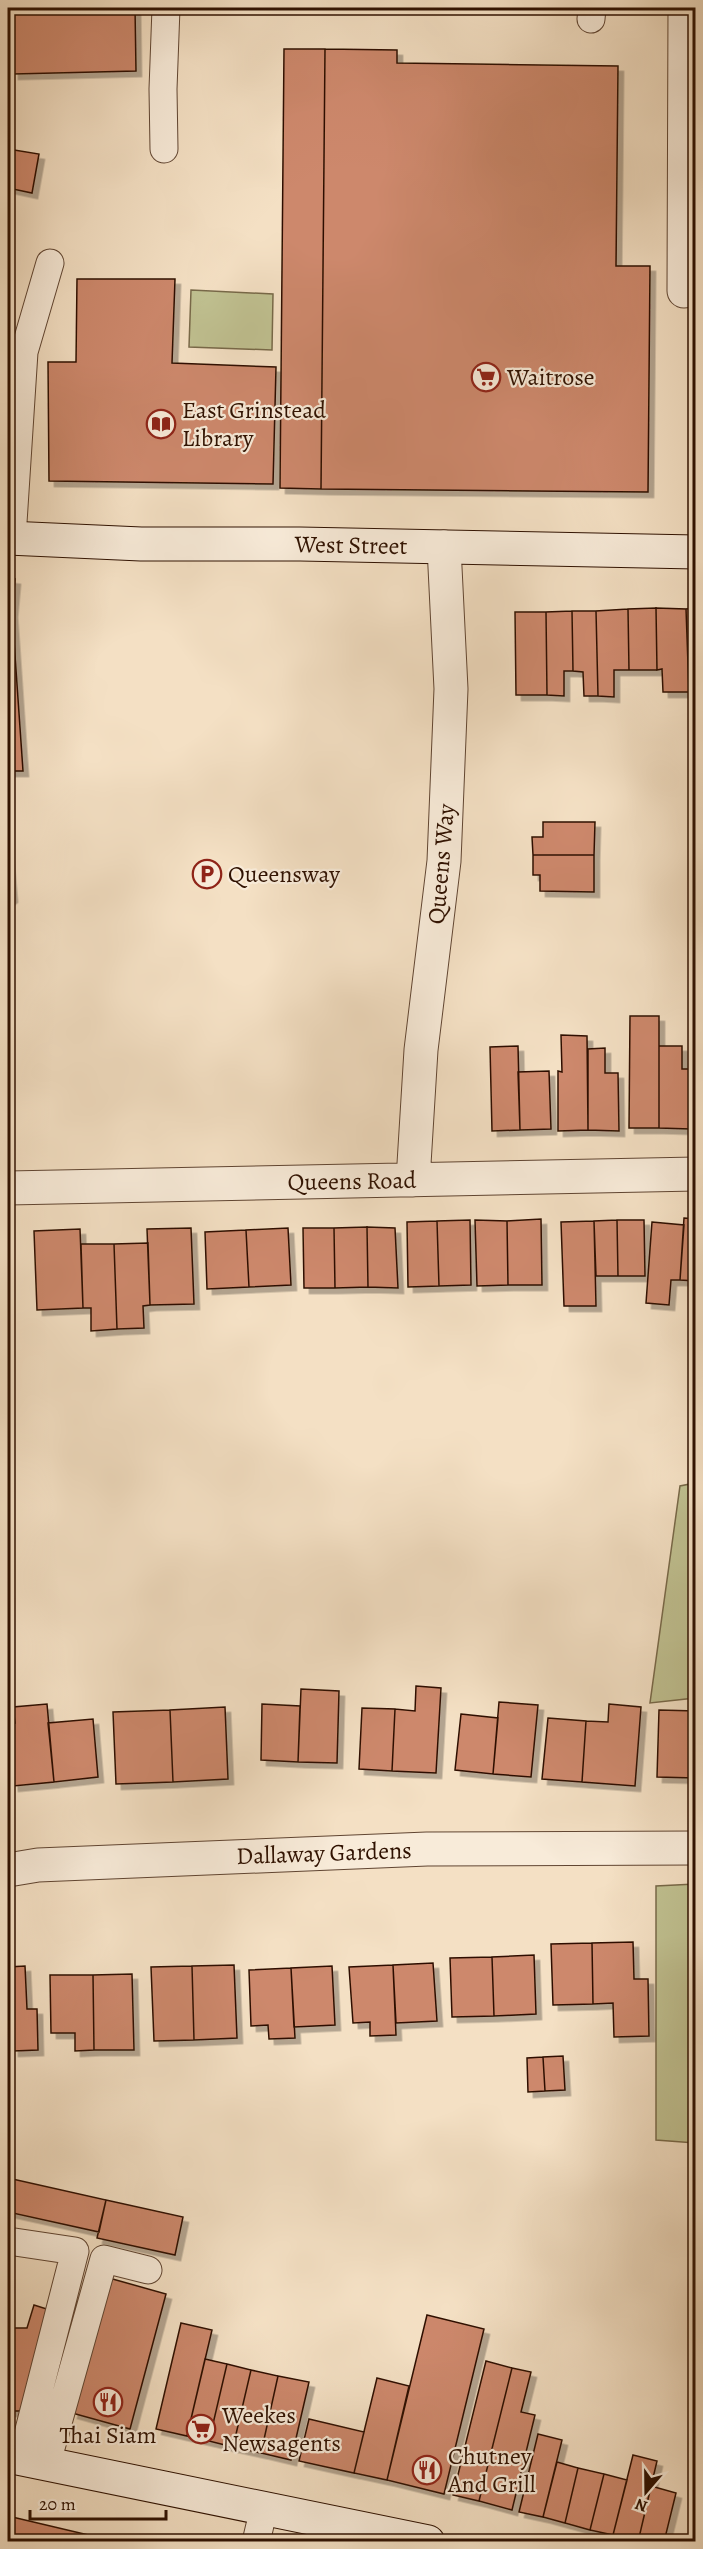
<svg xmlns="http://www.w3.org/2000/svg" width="703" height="2549" font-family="Alegreya,serif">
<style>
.green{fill:#c0c191;stroke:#786949;stroke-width:1.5}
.building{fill:#cd886c;stroke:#2f1101;stroke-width:1.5;filter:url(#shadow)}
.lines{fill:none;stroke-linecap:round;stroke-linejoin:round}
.lane-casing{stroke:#604532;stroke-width:29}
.street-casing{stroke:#604532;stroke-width:35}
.secondary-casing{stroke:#2f1101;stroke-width:35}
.lane{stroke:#f8ebd9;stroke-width:27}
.street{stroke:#f8ebd9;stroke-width:33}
.secondary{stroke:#f8ebd9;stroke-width:33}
.labels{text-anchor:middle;stroke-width:4.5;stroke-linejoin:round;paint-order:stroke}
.poi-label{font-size:24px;fill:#2f1101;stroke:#f8ebd9;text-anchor:start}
.street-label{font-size:24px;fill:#2f1101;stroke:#f8ebd9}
</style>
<defs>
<filter id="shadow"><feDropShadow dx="5.5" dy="5.5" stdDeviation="0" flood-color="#0004"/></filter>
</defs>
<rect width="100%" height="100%" fill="#f4e0c4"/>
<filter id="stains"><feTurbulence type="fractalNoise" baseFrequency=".00333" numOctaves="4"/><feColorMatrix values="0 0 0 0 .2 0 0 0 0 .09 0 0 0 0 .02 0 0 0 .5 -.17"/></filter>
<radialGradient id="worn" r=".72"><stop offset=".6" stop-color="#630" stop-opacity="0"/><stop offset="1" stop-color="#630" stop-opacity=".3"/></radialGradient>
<path class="green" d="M 191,290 L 273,294 L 272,350 L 189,347 Z
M 695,1483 L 695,1698 L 650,1703 L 680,1486 Z
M 695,1884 L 695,2143 L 656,2140 L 656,1886 Z"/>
<path class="building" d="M 12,8 L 135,8 L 136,71 L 13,74 Z
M 284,49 L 325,49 L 321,489 L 280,488 Z
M 325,49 L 397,50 L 397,63 L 618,66 L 616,266 L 650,266 L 648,492 L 321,489 Z
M 8,149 L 39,154 L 32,193 L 8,188 Z
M 77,279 L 175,279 L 172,363 L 276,367 L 273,484 L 49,481 L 48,362 L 76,362 Z
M 8,578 L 15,579 L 12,612 L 23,771 L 8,771 Z
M 656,608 L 657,670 L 629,670 L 628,609 Z
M 656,608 L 686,609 L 689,692 L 663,692 L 662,669 L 657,670 Z
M 696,608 L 696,691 L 689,692 L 686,609 Z
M 628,609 L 629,670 L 614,670 L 614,697 L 598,696 L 596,611 Z
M 572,611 L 573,671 L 564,671 L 564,696 L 547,695 L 546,612 Z
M 572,611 L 596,611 L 598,696 L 584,696 L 583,672 L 573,671 Z
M 515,612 L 546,612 L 547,695 L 516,695 Z
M 543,822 L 595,822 L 594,855 L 533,855 L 532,837 L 543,837 Z
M 8,851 L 12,897 L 8,900 Z
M 533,855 L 594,855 L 594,892 L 540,891 L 540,875 L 533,875 Z
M 630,1016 L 659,1016 L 659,1128 L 629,1128 Z
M 561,1035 L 587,1036 L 588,1130 L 558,1131 L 558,1071 L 562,1072 Z
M 518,1046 L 520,1130 L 492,1131 L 490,1047 Z
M 659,1046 L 682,1046 L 682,1069 L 691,1069 L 691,1129 L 659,1128 Z
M 605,1048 L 605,1073 L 618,1073 L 619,1131 L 588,1130 L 588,1049 Z
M 549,1071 L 551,1129 L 520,1130 L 518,1072 Z
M 684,1218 L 696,1219 L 696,1281 L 680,1280 Z
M 541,1219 L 542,1285 L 508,1285 L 507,1221 Z
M 470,1220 L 471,1285 L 439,1286 L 437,1221 Z
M 475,1220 L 507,1221 L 508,1285 L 477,1286 Z
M 617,1220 L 618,1276 L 596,1276 L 594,1221 Z
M 617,1220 L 644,1220 L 645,1276 L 618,1276 Z
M 437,1221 L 439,1286 L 408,1287 L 407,1222 Z
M 594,1221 L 596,1306 L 564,1306 L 561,1222 Z
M 652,1222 L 684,1225 L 680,1280 L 671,1280 L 669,1305 L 646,1303 Z
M 367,1227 L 395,1228 L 398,1288 L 368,1287 Z
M 367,1227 L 368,1287 L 335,1288 L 334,1228 Z
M 191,1228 L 194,1304 L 150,1305 L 147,1229 Z
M 288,1228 L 291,1285 L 249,1287 L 246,1230 Z
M 303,1228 L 334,1228 L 335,1288 L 304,1288 Z
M 80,1229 L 83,1308 L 37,1310 L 34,1231 Z
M 246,1230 L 249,1287 L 207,1289 L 205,1232 Z
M 148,1243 L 150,1305 L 143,1306 L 144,1328 L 117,1329 L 114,1244 Z
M 81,1244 L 114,1244 L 117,1329 L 91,1331 L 91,1308 L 83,1308 Z
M 416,1686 L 441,1688 L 436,1773 L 392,1771 L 395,1709 L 415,1711 Z
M 301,1689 L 339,1691 L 337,1763 L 298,1762 Z
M 499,1702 L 538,1705 L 531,1777 L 493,1774 Z
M 47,1704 L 54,1782 L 13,1786 L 8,1724 L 15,1723 L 13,1707 Z
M 262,1704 L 300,1706 L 298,1762 L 261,1760 Z
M 609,1704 L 641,1707 L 635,1786 L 582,1782 L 586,1721 L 608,1722 Z
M 225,1707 L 228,1779 L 173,1782 L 170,1710 Z
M 362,1708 L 395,1709 L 392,1771 L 359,1769 Z
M 170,1710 L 173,1782 L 116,1784 L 113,1712 Z
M 659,1710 L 696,1711 L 696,1778 L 657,1777 Z
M 461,1714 L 498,1718 L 493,1774 L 455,1770 Z
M 548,1718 L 586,1721 L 582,1782 L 542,1779 Z
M 93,1719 L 98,1777 L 54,1782 L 48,1723 Z
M 633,1942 L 634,1979 L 648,1979 L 649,2036 L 614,2037 L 613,2003 L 593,2004 L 592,1943 Z
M 592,1943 L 593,2004 L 553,2005 L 551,1944 Z
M 534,1955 L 536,2014 L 494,2016 L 492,1957 Z
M 492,1957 L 494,2016 L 452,2017 L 450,1958 Z
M 433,1963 L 437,2021 L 396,2023 L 393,1965 Z
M 234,1965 L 237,2038 L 194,2040 L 192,1966 Z
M 393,1965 L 396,2035 L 370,2036 L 370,2022 L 353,2023 L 349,1967 Z
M 25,1966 L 27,2009 L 37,2009 L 38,2050 L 13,2051 L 13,2040 L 8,2041 L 8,1967 Z
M 192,1966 L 194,2040 L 154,2041 L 151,1967 Z
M 332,1966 L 335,2025 L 294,2027 L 291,1968 Z
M 291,1968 L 295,2038 L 269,2039 L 268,2025 L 251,2026 L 249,1970 Z
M 132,1974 L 134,2050 L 94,2050 L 93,1975 Z
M 50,1975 L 93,1975 L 94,2050 L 75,2051 L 75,2033 L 51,2033 Z
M 563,2056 L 565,2090 L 545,2091 L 543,2057 Z
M 543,2057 L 545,2091 L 528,2092 L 527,2058 Z
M 8,2178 L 106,2200 L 99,2232 L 8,2212 Z
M 106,2200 L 183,2217 L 175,2255 L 97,2238 Z
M 109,2278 L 166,2294 L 130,2429 L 72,2413 Z
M 34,2305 L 53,2311 L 25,2411 L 8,2411 L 8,2328 L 27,2328 Z
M 427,2315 L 484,2329 L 444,2494 L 387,2480 Z
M 181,2323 L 212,2330 L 187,2436 L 156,2429 Z
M 205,2359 L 227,2364 L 209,2441 L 187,2436 Z
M 486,2361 L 512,2368 L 479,2501 L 453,2495 Z
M 227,2364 L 251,2370 L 233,2447 L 209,2441 Z
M 512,2368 L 531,2372 L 521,2412 L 535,2415 L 512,2510 L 479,2501 Z
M 251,2370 L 278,2376 L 261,2453 L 233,2447 Z
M 278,2376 L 309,2382 L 291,2460 L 261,2453 Z
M 377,2378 L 409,2386 L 387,2480 L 354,2473 Z
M 309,2419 L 364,2432 L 354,2473 L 299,2461 Z
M 538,2434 L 562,2440 L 543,2517 L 519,2512 Z
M 633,2455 L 657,2461 L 638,2542 L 613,2535 Z
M 557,2462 L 578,2468 L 565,2523 L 543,2517 Z
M 578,2468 L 604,2474 L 590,2530 L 565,2523 Z
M 604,2474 L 627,2480 L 613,2535 L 590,2530 Z
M 651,2486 L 676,2493 L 664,2542 L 638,2542 Z
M 8,2516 L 118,2542 L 8,2542 Z"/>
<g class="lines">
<g class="lane-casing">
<path id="lane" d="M 591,19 L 592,8
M 164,149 L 163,89 L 166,8
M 12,538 L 24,352 L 50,263
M 8,2241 L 75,2251 L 22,2457
M 47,2462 L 104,2259 L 148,2270
M 256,2542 L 264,2508"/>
</g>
<g class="street-casing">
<path id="street" d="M 684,291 L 685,8
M 413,1180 L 421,1050 L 444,861 L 451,689 L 444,547
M 8,1188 L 696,1174
M 8,1870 L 38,1865 L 427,1849 L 696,1848"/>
</g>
<g class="secondary-casing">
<path id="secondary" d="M 8,538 L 141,544 L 300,544 L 696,552
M 8,2456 L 428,2542"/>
</g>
<use href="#lane" class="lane"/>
<use href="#street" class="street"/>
<use href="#secondary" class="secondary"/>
</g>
<defs>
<g id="supermarket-ring" transform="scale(1.5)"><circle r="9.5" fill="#f8ebd9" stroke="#8f2418" stroke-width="1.5"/><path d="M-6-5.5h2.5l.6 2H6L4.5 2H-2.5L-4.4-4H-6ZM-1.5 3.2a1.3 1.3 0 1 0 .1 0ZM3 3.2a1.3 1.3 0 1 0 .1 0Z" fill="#8f2418"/></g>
<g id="library-ring" transform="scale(1.5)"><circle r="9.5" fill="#f8ebd9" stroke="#8f2418" stroke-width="1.5"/><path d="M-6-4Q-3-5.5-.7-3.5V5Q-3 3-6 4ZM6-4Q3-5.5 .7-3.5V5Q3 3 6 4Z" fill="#8f2418"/></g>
<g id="parking-ring" transform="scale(1.5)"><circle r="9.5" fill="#f8ebd9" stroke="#8f2418" stroke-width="1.5"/><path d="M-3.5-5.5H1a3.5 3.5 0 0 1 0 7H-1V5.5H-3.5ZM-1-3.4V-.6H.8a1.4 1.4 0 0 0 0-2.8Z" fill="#8f2418"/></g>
<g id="restaurant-ring" transform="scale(1.5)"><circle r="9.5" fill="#f8ebd9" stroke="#8f2418" stroke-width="1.5"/><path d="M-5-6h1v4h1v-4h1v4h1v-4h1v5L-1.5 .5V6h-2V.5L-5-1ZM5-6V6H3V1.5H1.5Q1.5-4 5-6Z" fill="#8f2418"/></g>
</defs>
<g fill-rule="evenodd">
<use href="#supermarket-ring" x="486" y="377"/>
<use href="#library-ring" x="161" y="424"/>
<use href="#parking-ring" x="207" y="874"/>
<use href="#restaurant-ring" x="108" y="2402"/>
<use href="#supermarket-ring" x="201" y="2429"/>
<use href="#restaurant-ring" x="427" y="2470"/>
</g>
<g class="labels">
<g class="poi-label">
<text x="507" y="385">Waitrose</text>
<text x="182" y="418">East Grinstead<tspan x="182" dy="28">Library</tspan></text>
<text x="228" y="882">Queensway</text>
<text x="222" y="2423">Weekes<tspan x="222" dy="28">Newsagents</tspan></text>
<text x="108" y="2443" text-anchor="middle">Thai Siam</text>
<text x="448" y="2464">Chutney<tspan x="448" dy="28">And Grill</tspan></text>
</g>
<g class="street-label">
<text transform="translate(351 545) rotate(1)" y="8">West Street</text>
<text transform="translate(441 864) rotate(-85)" y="8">Queens Way</text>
<text transform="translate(352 1181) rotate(-1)" y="8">Queens Road</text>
<text transform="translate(324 1853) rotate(-2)" y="8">Dallaway Gardens</text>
</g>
</g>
<rect width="703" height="2549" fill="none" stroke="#f4e0c4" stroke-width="30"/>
<rect x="9" y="9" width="685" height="2531" fill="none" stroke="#2f1101" stroke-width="3"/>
<rect x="15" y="15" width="673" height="2519" fill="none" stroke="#2f1101" stroke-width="1.5"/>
<g transform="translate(646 2492) rotate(200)" stroke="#f8ebd9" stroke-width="4.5" paint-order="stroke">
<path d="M0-4.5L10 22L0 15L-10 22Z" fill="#2f1101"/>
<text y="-9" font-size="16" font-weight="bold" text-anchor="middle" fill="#2f1101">N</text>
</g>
<path d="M30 2510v9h136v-9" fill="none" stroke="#2f1101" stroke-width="3"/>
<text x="39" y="2510" font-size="18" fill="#2f1101" stroke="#f8ebd9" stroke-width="4.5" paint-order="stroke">20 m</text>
<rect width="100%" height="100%" filter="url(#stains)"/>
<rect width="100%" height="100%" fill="url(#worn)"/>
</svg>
